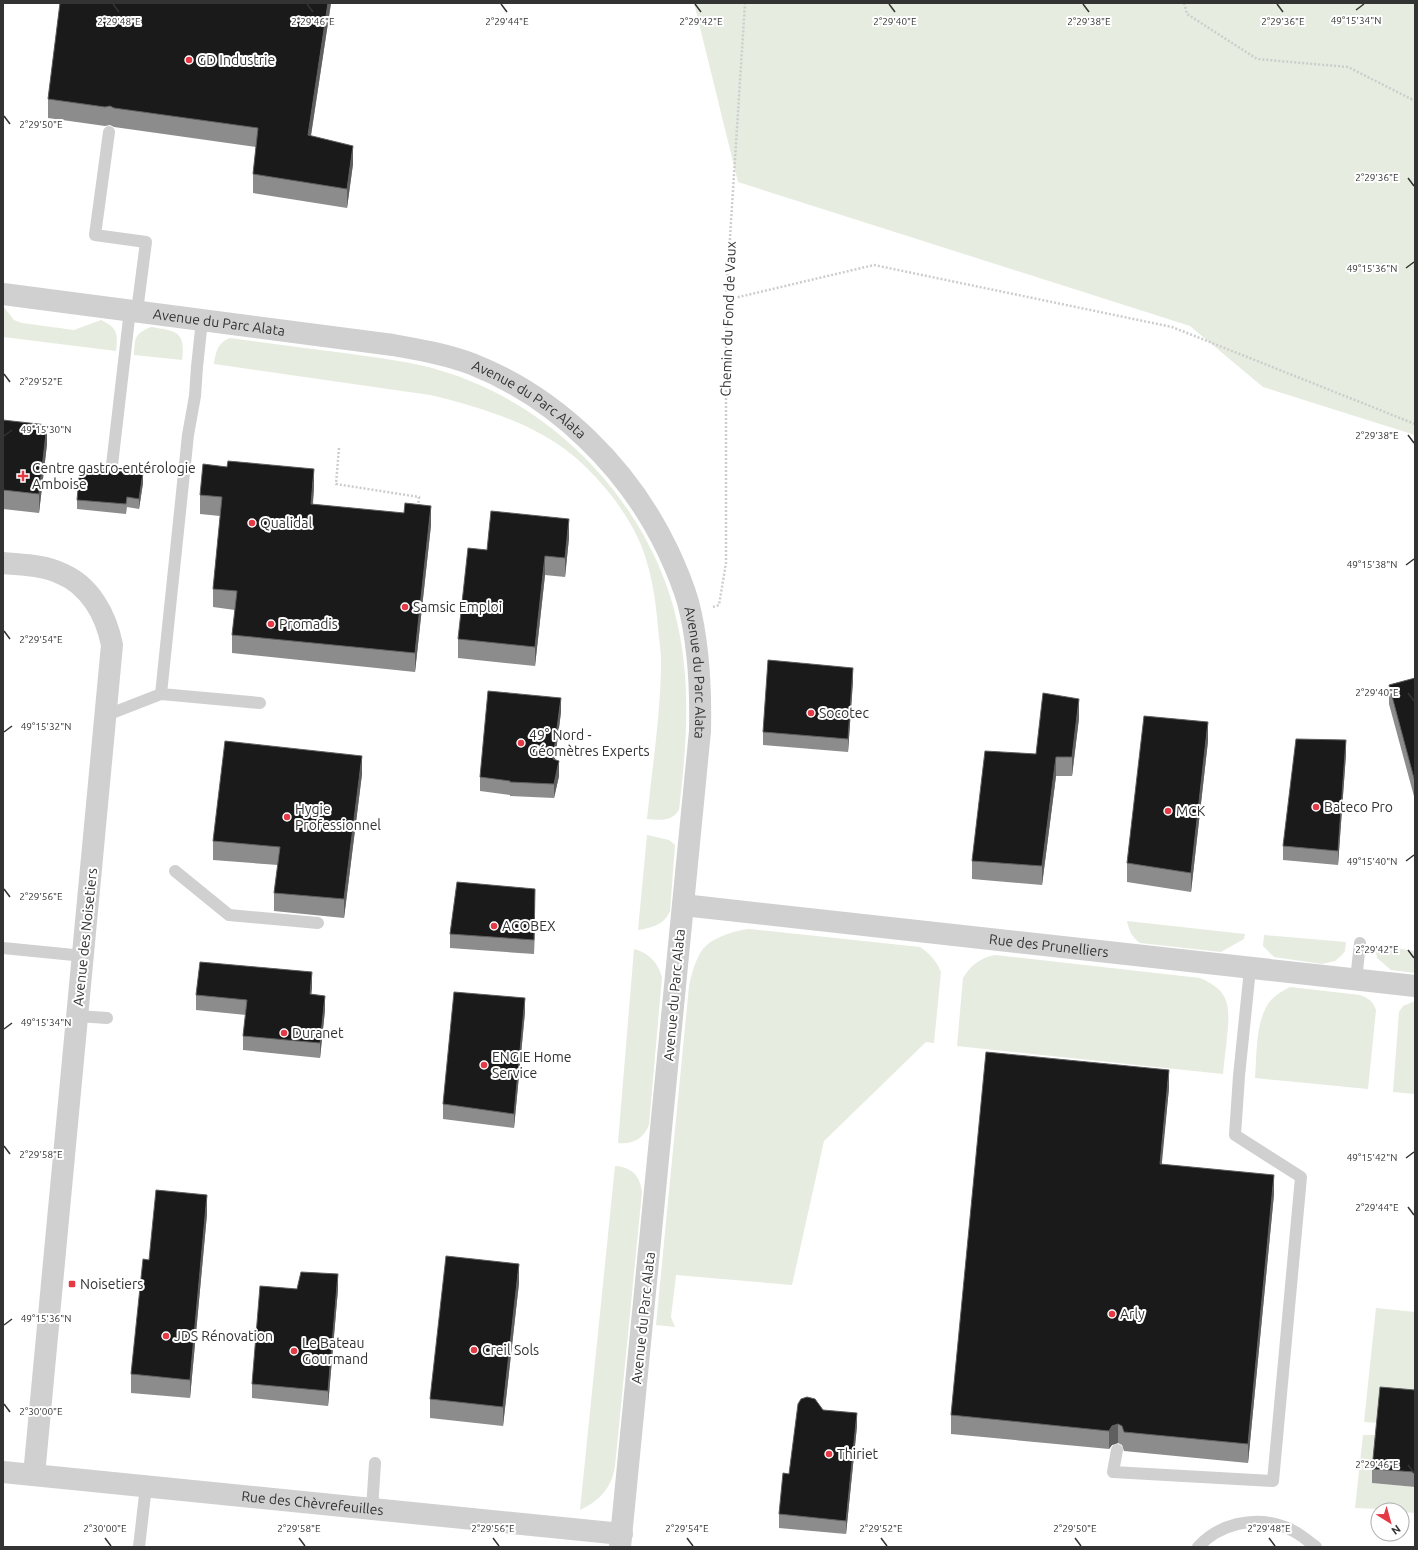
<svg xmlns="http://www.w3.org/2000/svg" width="1418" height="1550" font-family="Ubuntu,sans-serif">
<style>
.green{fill:#e6ecdf}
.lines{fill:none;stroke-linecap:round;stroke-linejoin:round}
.path{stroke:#cdcdcd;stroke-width:2.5;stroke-dasharray:2 2;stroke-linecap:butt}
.service{stroke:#d0d0d0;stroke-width:12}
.minor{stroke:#d0d0d0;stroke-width:22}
.wall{fill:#8c8c8c}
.shaded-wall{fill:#5f5f5f}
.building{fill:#1a1a1a;stroke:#5f5f5f}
.ticks{fill:none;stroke:#333;stroke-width:1.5}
.poi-dot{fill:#e63946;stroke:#fff;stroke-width:1.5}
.labels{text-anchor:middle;stroke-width:4;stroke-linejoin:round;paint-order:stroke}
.poi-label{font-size:14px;fill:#333;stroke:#fff;text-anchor:start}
.street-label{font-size:14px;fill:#333;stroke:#fff}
.ticks-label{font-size:10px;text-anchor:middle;fill:#333;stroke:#fff;stroke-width:4;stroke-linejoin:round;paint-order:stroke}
</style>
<rect width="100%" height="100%" fill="#fff"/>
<path class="green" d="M 694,3 L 1415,3 L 1415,435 L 1263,387 L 1190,326 L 738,182 Z
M 3,306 L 14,320 L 22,323 L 74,330 L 101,320 C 118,328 118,334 116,351 L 3,337 Z
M 151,327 C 176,331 186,331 182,360 L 134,355 C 135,338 134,334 151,327 Z
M 230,338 C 268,343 306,348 344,353 C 377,358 411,361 442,371 C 559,406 656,511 679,631 C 691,690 686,751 679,810 C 671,822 661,820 647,819 C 652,769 660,719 661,669 C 662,655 659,641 658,627 C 656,602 652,576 644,553 C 637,532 624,512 611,495 C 599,480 586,466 571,454 C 533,423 477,406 430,395 L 214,364 C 216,352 217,343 230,338 Z
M 647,835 L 669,840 L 675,845 L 670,911 C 665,924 652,928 638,930 Z
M 1127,921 L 1245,934 L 1244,939 L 1221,952 L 1140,943 C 1132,937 1129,931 1127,921 Z
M 749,929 L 920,947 C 930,954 936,960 941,972 L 934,1043 L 926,1042 L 824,1141 L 792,1285 L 676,1275 L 671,1317 L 675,1327 L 656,1325 L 689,986 C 692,973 697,952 708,944 C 718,936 737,930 749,929 Z
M 1264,935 L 1346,942 L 1345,951 L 1341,956 L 1335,961 L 1322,964 L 1274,957 L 1263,946 Z
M 1375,945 L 1415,951 L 1415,973 L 1391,970 L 1377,958 Z
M 634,949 C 649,953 658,963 662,977 L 649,1125 C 644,1138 633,1145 618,1143 Z
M 995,955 L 1200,978 C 1231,991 1230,1007 1227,1037 C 1226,1049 1224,1062 1223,1074 L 957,1046 L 963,978 C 971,965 980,958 995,955 Z
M 1290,987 L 1360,995 C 1368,998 1373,1001 1376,1010 L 1368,1089 L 1255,1078 C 1257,1054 1255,1017 1272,999 C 1277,994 1284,990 1290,987 Z
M 1415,1001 L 1415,1094 L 1393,1092 L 1399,1012 L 1403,1006 Z
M 615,1166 C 632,1167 640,1176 642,1192 L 615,1466 C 612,1488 599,1501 580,1510 Z
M 1376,1308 L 1415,1312 L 1415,1404 L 1378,1423 L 1364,1422 Z
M 1363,1435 L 1377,1435 L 1372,1483 L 1415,1487 L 1415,1513 L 1402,1512 L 1402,1510 L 1355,1508 Z"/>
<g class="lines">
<path class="path" d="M 1184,3 L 1187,14 L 1257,59 L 1348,67 L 1415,101
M 726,300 L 874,265 L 1172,327 L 1415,424
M 339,448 L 336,484 L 419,497 L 418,508
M 713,607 L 719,605 L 726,563 L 726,300 L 745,3"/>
<path class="service" d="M 109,132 L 95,235 L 146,242 L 137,311
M 112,465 L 130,310
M 161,694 L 260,703
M 107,715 L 161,694 L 188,435 L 195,396 L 197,367 L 202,320
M 175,871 L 229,915 L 318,923
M 3,948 L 84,956
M 1356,980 L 1360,943
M 78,1016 L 107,1018
M 1117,1450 L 1113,1472 L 1273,1481 L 1301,1177 L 1235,1135 L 1239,1076 L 1250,969
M 372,1509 L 375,1463
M 139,1547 L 146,1486
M 1198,1547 C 1219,1524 1253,1516 1282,1526 C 1295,1530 1306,1539 1316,1547"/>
<g class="minor">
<path id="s1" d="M 3,294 L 393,345 C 420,350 446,354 472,364 C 558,398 629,469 668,551 C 676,568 683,585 688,602 C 699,644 701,687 700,731 L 620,1547"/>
<path d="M 3,563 C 22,565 43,565 60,573 C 90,585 106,615 112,645 L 34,1475"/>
<path id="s2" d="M 683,905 L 1415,986"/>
<path id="s3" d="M 3,1472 L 622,1534"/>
</g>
</g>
<path class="wall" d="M 60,3 L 331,3 L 311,136 L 353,164 L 347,208 L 253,193 L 253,174 L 256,147 L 114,127 L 110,125 L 105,126 L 48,118 L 48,99 Z
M 3,420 L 47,444 L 39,513 L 3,509 Z
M 227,467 L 314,488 L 313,504 L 431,525 L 415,672 L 232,653 L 232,635 L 235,610 L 213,607 L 213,589 L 220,516 L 200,514 L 200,495 Z
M 143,483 L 139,509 L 127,507 L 126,514 L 77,509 L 77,500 Z
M 569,538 L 565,577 L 545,575 L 535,666 L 458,658 L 458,639 L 487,550 Z
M 1415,678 L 1415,800 L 1389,704 L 1389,685 Z
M 853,681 L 848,752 L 763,745 L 763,732 Z
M 561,712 L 555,760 L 559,776 L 554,798 L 510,796 L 510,795 L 480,791 L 480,777 Z
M 1079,718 L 1072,776 L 1056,776 L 1042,885 L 972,879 L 972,861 L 1036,754 Z
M 1208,741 L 1191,892 L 1127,882 L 1127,863 Z
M 1346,754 L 1338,865 L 1283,860 L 1283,846 Z
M 362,774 L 344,918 L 274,911 L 274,893 L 278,865 L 213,860 L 213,841 Z
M 535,904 L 534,954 L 450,948 L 450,934 Z
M 312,987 L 311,994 L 325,1010 L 320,1058 L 243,1050 L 243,1036 L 246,1015 L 196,1010 L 196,995 Z
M 525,1012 L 514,1128 L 443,1119 L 443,1104 Z
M 1169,1088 L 1161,1164 L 1274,1194 L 1248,1463 L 1124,1451 L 1122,1445 L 1118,1443 L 1112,1445 L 1109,1449 L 951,1434 L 951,1415 Z
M 207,1214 L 190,1398 L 131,1393 L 131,1374 L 149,1260 Z
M 519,1283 L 503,1426 L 430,1418 L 430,1399 Z
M 297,1289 L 338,1289 L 328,1406 L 252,1398 L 252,1384 Z
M 1415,1390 L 1415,1487 L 1372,1483 L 1372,1469 Z
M 823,1410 L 857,1426 L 846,1534 L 779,1528 L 779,1514 L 789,1474 Z"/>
<path class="shaded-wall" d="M 328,3 L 331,3 L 308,154 L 308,135 Z
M 353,146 L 353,164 L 347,208 L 347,189 Z
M 47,425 L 47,444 L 39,513 L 39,494 Z
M 314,469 L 314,488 L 311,522 L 311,504 Z
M 143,473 L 143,483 L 139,509 L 139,499 Z
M 431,506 L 431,525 L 415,672 L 415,653 Z
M 569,519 L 569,538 L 565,577 L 565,558 Z
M 545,556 L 545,575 L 535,666 L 535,647 Z
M 853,668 L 853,681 L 848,752 L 848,739 Z
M 561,698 L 561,712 L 553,774 L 553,759 Z
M 1079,699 L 1079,718 L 1072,776 L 1072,757 Z
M 1208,722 L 1208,741 L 1191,892 L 1191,873 Z
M 1346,740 L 1346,754 L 1338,865 L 1338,851 Z
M 362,756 L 362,774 L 344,918 L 344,899 Z
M 1056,757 L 1056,776 L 1042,885 L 1042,866 Z
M 559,761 L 559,776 L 554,798 L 554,784 Z
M 535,889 L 535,904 L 534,954 L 534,940 Z
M 312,972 L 312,987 L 310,1009 L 310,994 Z
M 325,996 L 325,1010 L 320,1058 L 320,1043 Z
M 525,998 L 525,1012 L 514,1128 L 514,1114 Z
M 1169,1070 L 1169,1088 L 1160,1183 L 1160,1164 Z
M 1274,1175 L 1274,1194 L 1248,1463 L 1248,1444 Z
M 207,1195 L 207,1214 L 190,1398 L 190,1380 Z
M 519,1264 L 519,1283 L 503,1426 L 503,1407 Z
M 338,1274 L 338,1289 L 328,1406 L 328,1391 Z
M 857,1413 L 857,1426 L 846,1534 L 846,1521 Z
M 1118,1424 L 1118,1443 L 1112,1445 L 1109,1449 L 1109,1431 L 1112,1426 Z"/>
<path class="building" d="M 60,3 L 328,3 L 308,135 L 353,146 L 347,189 L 253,174 L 258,128 L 114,108 L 110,106 L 105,107 L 48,99 Z
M 3,420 L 47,425 L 39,494 L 3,490 Z
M 228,461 L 314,469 L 311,504 L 404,513 L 405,503 L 431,506 L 415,653 L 232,635 L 237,591 L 213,589 L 222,497 L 200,495 L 203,464 L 227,467 Z
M 80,466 L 143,473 L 139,499 L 127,497 L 126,504 L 77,500 Z
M 491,511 L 569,519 L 565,558 L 545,556 L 535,647 L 458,639 L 468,548 L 487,550 Z
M 768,660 L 853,668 L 848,739 L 763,732 Z
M 1415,678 L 1415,782 L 1389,685 Z
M 488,691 L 561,698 L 553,759 L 559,761 L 554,784 L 510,782 L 510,781 L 480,777 Z
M 1043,693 L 1079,699 L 1072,757 L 1056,757 L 1042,866 L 972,861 L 985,751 L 1036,754 Z
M 1144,716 L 1208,722 L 1191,873 L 1127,863 Z
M 1296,739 L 1346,740 L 1338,851 L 1283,846 Z
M 225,741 L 362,756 L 344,899 L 274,893 L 280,847 L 213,841 Z
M 457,882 L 535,889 L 534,940 L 450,934 Z
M 200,962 L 312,972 L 310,994 L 325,996 L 320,1043 L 243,1036 L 247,1000 L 196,995 Z
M 454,992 L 525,998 L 514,1114 L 443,1104 Z
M 986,1052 L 1169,1070 L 1160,1164 L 1274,1175 L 1248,1444 L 1124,1432 L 1122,1426 L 1118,1424 L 1112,1426 L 1109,1431 L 951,1415 Z
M 156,1190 L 207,1195 L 190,1380 L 131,1374 L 143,1259 L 149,1260 Z
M 446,1256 L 519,1264 L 503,1407 L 430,1399 Z
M 301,1272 L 338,1274 L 328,1391 L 252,1384 L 260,1286 L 297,1289 Z
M 1380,1387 L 1415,1390 L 1415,1472 L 1372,1469 Z
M 807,1397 L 815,1399 L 823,1410 L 857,1413 L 846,1521 L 779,1514 L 783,1473 L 789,1474 L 798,1404 L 801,1399 Z"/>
<path class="ticks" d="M 113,4 L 119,12M 307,4 L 313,12M 501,4 L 507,12M 695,4 L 701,12M 889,4 L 895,12M 1083,4 L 1089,12M 1277,4 L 1283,12M 1356,10 L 1364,4M 4,116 L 10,124M 1408,178 L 1414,186M 1406,268 L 1414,262M 4,374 L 10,382M 1408,435 L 1414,443M 4,436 L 12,430M 1406,565 L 1414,559M 4,631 L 10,639M 1408,693 L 1414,701M 4,732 L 12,726M 1406,861 L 1414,855M 4,889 L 10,897M 1408,950 L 1414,958M 4,1029 L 12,1023M 4,1146 L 10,1154M 1406,1158 L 1414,1152M 1408,1207 L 1414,1215M 4,1325 L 12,1319M 4,1404 L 10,1412M 1408,1465 L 1414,1473M 105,1538 L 111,1546M 299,1538 L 305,1546M 493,1538 L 499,1546M 687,1538 L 693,1546M 881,1538 L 887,1546M 1075,1538 L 1081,1546M 1269,1538 L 1275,1546"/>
<g class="poi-dot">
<circle cx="189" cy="60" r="4"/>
<path d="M21 470h4v4h4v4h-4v4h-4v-4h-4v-4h4z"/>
<circle cx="252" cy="523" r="4"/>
<circle cx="405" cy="607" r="4"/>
<circle cx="271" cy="624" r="4"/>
<circle cx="811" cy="713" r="4"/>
<circle cx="521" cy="743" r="4"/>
<circle cx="1316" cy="807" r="4"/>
<circle cx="1168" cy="811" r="4"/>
<circle cx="287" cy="817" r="4"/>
<circle cx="494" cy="926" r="4"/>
<circle cx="284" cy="1033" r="4"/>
<circle cx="484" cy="1065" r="4"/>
<rect x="68" y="1280" width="8" height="8" rx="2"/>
<circle cx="1112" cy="1314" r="4"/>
<circle cx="166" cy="1336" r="4"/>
<circle cx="474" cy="1350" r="4"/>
<circle cx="294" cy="1351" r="4"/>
<circle cx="829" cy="1454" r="4"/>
</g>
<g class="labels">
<g class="poi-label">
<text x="197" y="65">GD Industrie</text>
<text x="32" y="473">Centre gastro-entérologie<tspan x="32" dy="16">Amboise</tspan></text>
<text x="260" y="528">Qualidal</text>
<text x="413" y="612">Samsic Emploi</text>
<text x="279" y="629">Promadis</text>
<text x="819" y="718">Socotec</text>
<text x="529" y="740">49° Nord -<tspan x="529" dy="16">Géomètres Experts</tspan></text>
<text x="1324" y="812">Bateco Pro</text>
<text x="295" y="814">Hygie<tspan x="295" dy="16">Professionnel</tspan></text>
<text x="1176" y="816">MCK</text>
<text x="502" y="931">ACOBEX</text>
<text x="292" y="1038">Duranet</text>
<text x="492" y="1062">ENGIE Home<tspan x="492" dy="16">Service</tspan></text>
<text x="80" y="1289">Noisetiers</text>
<text x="1120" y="1319">Arly</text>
<text x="174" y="1341">JDS Rénovation</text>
<text x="302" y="1348">Le Bateau<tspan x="302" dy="16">Gourmand</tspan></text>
<text x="482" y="1355">Creil Sols</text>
<text x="837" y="1459">Thiriet</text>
</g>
<g class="street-label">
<text transform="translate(728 319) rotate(-88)" y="5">Chemin du Fond de Vaux</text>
<text dy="5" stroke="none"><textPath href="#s1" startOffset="218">Avenue du Parc Alata</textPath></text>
<text dy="5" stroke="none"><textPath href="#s1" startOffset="542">Avenue du Parc Alata</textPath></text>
<text dy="5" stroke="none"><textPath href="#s1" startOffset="878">Avenue du Parc Alata</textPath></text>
<text transform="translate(85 937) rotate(-84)" y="5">Avenue des Noisetiers</text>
<text dy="5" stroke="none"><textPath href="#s2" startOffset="368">Rue des Prunelliers</textPath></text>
<text transform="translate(674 995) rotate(-85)" y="5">Avenue du Parc Alata</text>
<text transform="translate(643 1318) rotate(-84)" y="5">Avenue du Parc Alata</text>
<text dy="5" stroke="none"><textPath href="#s3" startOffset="311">Rue des Chèvrefeuilles</textPath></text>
</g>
</g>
<g class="ticks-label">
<text x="1356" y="24">49°15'34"N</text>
<text x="119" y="25">2°29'48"E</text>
<text x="313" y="25">2°29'46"E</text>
<text x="507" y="25">2°29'44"E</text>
<text x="701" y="25">2°29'42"E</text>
<text x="895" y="25">2°29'40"E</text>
<text x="1089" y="25">2°29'38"E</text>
<text x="1283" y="25">2°29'36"E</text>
<text x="41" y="128">2°29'50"E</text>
<text x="1377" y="181">2°29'36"E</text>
<text x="1372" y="272">49°15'36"N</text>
<text x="41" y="385">2°29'52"E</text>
<text x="46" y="433">49°15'30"N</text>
<text x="1377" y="439">2°29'38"E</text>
<text x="1372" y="568">49°15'38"N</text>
<text x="41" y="643">2°29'54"E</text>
<text x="1377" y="696">2°29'40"E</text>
<text x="46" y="730">49°15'32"N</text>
<text x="1372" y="865">49°15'40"N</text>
<text x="41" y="900">2°29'56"E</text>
<text x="1377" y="953">2°29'42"E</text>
<text x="46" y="1026">49°15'34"N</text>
<text x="41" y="1158">2°29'58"E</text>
<text x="1372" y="1161">49°15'42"N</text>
<text x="1377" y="1211">2°29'44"E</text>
<text x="46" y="1322">49°15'36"N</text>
<text x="41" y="1415">2°30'00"E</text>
<text x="1377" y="1468">2°29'46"E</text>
<text x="105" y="1532">2°30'00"E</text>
<text x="299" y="1532">2°29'58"E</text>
<text x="493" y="1532">2°29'56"E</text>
<text x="687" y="1532">2°29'54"E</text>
<text x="881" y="1532">2°29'52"E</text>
<text x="1075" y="1532">2°29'50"E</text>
<text x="1269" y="1532">2°29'48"E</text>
</g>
<rect width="1418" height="1550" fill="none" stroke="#333333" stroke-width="8"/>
<g transform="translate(1390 1522) rotate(143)"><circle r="19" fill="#ffffff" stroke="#adadad"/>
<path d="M0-3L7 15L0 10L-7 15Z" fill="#e63946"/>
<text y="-6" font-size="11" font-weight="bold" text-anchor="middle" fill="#333333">N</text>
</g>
</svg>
